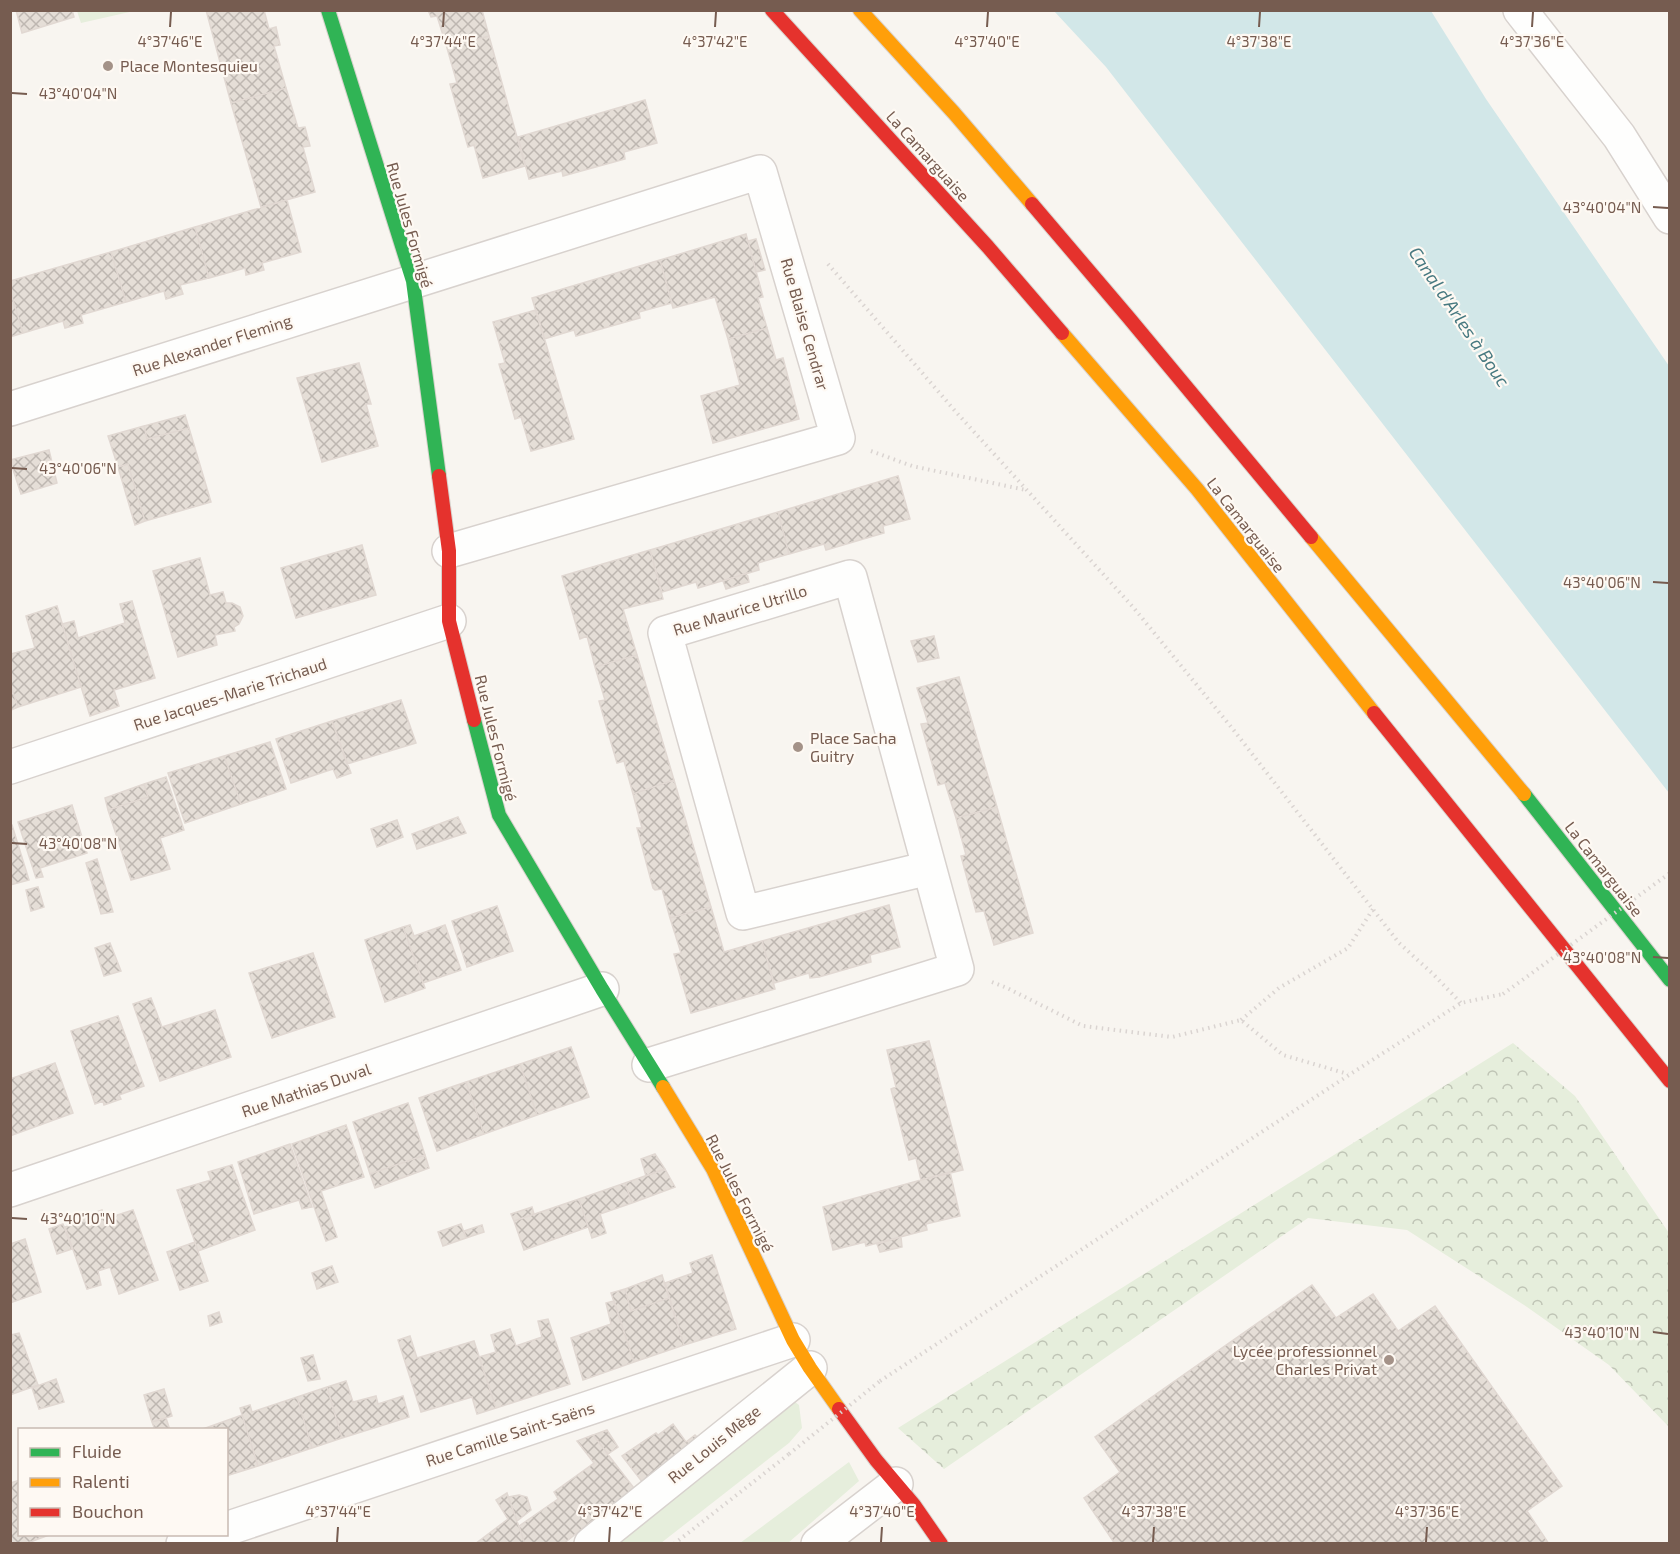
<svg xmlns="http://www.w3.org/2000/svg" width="1680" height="1554" font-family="'Exo 2',sans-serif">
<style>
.green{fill:#e6eedc}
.forest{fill:url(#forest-crowns)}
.water{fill:#d2e7e8}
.building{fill:url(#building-cross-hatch);stroke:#e1d8d2;stroke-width:1.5}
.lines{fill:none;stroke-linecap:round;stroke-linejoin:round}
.street-casing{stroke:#d8d2ce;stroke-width:36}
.fast-casing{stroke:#d8d2cd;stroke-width:16}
.slow-casing{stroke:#d8d2cd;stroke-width:16}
.jam-casing{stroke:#d8d2cd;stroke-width:16}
.path{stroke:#dad4d1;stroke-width:4;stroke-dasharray:1.5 4.5;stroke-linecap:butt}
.street{stroke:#fefefd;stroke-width:33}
.fast{stroke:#30b455;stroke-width:14}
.slow{stroke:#ff9f0a;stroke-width:14}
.jam{stroke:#e5322d;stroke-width:14}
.path-bridge{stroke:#dad4d1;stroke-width:4;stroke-dasharray:1.5 4.5;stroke-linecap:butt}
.ticks{fill:none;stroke:#765c50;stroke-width:2}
.poi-dot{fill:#a49288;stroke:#fef9f3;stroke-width:2}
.labels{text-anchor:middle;stroke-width:4.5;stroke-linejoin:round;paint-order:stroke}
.poi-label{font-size:16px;fill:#765c50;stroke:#fef9f3;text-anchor:start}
.street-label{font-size:16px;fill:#765c50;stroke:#fef9f3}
.water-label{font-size:18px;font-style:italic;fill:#477980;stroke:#fef9f3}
.ticks-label{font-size:15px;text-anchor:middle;fill:#765c50;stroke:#fef9f3;stroke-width:4.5;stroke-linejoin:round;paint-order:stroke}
</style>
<defs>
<pattern id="forest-crowns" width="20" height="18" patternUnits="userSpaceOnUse" patternTransform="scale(1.5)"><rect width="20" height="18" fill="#e6eedc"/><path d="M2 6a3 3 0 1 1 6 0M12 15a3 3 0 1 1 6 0" fill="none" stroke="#bfc4b5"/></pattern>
<pattern id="building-cross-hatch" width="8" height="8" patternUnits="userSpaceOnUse" patternTransform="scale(1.5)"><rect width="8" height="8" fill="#e5ded7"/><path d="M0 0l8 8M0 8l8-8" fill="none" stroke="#beb7b1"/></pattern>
</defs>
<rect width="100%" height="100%" fill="#f8f5f0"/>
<path class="green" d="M 77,11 L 77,10 L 134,11 L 81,23 Z
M 791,1399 L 799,1405 L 802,1428 L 789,1443 L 661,1543 L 606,1544 Z
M 849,1462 L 859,1481 L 788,1543 L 740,1543 Z"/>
<path class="forest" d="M 1513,1043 L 1575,1096 L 1669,1233 L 1669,1427 L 1609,1365 L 1527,1307 L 1407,1230 L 1308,1218 L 944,1469 L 898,1428 Z"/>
<path class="water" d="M 1054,11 L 1431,11 L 1486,99 L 1669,366 L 1669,793 L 1106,67 Z"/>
<path class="building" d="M 16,10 L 72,10 L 74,17 L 22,33 Z
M 206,10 L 264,10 L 269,29 L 276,27 L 280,45 L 274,46 L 286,88 L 231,103 Z
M 428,10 L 482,10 L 489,36 L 447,48 L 437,16 L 431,17 Z
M 489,36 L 525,166 L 483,178 L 474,145 L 468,147 L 450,84 L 457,83 L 447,48 Z
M 286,88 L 298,128 L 305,127 L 310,146 L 303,147 L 315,192 L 261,207 L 231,103 Z
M 645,100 L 657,143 L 624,152 L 625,159 L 563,176 L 562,171 L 529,179 L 518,137 Z
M 287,200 L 301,252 L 262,263 L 264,270 L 246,275 L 245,268 L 209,278 L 195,227 Z
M 195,227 L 209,278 L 180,285 L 183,294 L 166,299 L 164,291 L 126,302 L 111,252 Z
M 746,234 L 763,297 L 758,298 L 767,328 L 728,339 L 715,297 L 673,308 L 660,260 Z
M 756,239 L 765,270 L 756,272 L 748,241 Z
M 111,252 L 126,302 L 81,315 L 83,323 L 65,328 L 63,321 L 23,333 L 10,290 L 10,281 Z
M 660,260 L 672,303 L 639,312 L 640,318 L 576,336 L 574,330 L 544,339 L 532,298 Z
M 10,290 L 23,333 L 10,337 Z
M 536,310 L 574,439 L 531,451 L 521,417 L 515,419 L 499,364 L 505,363 L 493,322 Z
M 767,328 L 776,360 L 783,358 L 799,419 L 713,443 L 701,396 L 740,385 L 728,339 Z
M 359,363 L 371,404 L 366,404 L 378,446 L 322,462 L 297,378 Z
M 185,415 L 189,428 L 147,439 L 144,426 Z
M 144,426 L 147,439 L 189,428 L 211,502 L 145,521 L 128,464 L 118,467 L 108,436 Z
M 49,450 L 57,483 L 21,494 L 10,460 Z
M 128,464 L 145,521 L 135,525 L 118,467 Z
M 898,476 L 910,519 L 883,526 L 884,533 L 826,550 L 824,544 L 789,554 L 778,512 Z
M 778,512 L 789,554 L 758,563 L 759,570 L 698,588 L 696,582 L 662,592 L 650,550 Z
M 362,545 L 376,595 L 296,618 L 281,568 Z
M 650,550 L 663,599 L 623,609 L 637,655 L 595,667 L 587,636 L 580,639 L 562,576 Z
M 200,558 L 210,595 L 223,592 L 226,603 L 232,603 L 240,607 L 243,616 L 239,624 L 234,627 L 235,631 L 215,635 L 217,645 L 178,657 L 153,571 Z
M 747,573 L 749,582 L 726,589 L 723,581 Z
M 132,601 L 155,678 L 114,690 L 119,706 L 90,716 L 62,624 L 74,621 L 78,638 L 125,623 L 120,604 Z
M 57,606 L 81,687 L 18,707 L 10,683 L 10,654 L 35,648 L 26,616 Z
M 934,636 L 939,658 L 918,662 L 911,641 Z
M 637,655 L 674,780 L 633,794 L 624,761 L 617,763 L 603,715 L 599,701 L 605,700 L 595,667 Z
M 959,677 L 997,807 L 956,818 L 945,783 L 938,785 L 921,724 L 928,723 L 917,688 Z
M 10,683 L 18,707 L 11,710 L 10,709 Z
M 401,700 L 416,743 L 347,764 L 332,721 Z
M 332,721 L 351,773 L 337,778 L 333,769 L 291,783 L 276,739 Z
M 270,742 L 286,789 L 241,804 L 224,756 Z
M 224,756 L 241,804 L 185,823 L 168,773 Z
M 166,777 L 184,830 L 160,838 L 170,869 L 131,880 L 108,810 L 148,797 L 144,784 Z
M 674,780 L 711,907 L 670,918 L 662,889 L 655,890 L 653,888 L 637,828 L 642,828 L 633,794 Z
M 144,784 L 148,797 L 108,810 L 105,798 Z
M 72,805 L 87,853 L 40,868 L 43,877 L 36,878 L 18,822 Z
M 997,807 L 1033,933 L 994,945 L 984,911 L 976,912 L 961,856 L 966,855 L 956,818 Z
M 458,817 L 466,833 L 417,849 L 412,834 Z
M 397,820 L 403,837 L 377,847 L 371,829 Z
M 10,825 L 12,825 L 29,880 L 10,885 Z
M 97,859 L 113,912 L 101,914 L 86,863 Z
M 38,887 L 44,907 L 31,911 L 26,890 Z
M 889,905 L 900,947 L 870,955 L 871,962 L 819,977 L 810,978 L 809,973 L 774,983 L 762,941 Z
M 497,906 L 513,951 L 467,967 L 452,921 Z
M 711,907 L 724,952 L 762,941 L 775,989 L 691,1013 L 674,954 L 681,953 L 670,918 Z
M 410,925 L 414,936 L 445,925 L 461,970 L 423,983 L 403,927 Z
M 403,927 L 425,988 L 385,1002 L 365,940 Z
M 110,943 L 121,971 L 104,976 L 95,948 Z
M 313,953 L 335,1017 L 272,1038 L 249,973 Z
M 151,998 L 162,1027 L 215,1010 L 231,1057 L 160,1081 L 133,1004 Z
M 118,1016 L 144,1086 L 119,1095 L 121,1099 L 104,1105 L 103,1101 L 95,1104 L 71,1031 Z
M 929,1041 L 963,1170 L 921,1180 L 916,1158 L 909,1160 L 891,1089 L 896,1087 L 887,1050 Z
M 571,1047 L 589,1097 L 537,1115 L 520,1064 Z
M 55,1063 L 73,1113 L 10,1136 L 10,1079 Z
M 520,1064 L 537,1115 L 484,1134 L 466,1082 Z
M 466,1082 L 484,1134 L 437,1151 L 419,1098 Z
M 408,1103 L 425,1155 L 370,1174 L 353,1122 Z
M 346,1125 L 364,1177 L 321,1191 L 337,1237 L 326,1241 L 292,1144 Z
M 290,1144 L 312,1207 L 302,1209 L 299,1200 L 254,1214 L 238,1162 Z
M 655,1154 L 665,1169 L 646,1176 L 641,1159 Z
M 425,1155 L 429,1168 L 375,1188 L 370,1174 Z
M 232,1165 L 255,1230 L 198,1251 L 177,1190 L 211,1180 L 208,1172 Z
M 665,1169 L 675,1187 L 632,1203 L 625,1183 Z
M 950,1172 L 960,1216 L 926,1224 L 927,1230 L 866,1246 L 865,1242 L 833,1250 L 823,1207 Z
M 625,1183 L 632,1203 L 600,1214 L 606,1233 L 592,1238 L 579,1199 Z
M 579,1199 L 588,1227 L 524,1250 L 514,1221 Z
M 532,1207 L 534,1214 L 514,1221 L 511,1214 Z
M 102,1210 L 105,1219 L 133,1210 L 158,1280 L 119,1294 L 110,1267 L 98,1271 L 101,1285 L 87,1289 L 65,1227 L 78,1223 L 77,1219 Z
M 63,1224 L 72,1249 L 57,1254 L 49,1229 Z
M 461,1224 L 466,1238 L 443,1246 L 438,1232 Z
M 482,1225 L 484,1232 L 466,1238 L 464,1231 Z
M 901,1237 L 902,1247 L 880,1252 L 877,1244 Z
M 25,1239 L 41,1292 L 10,1303 L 10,1244 Z
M 195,1242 L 208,1281 L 180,1290 L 167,1252 Z
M 712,1255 L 736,1329 L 684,1345 L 665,1283 L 693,1273 L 690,1263 Z
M 332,1266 L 338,1282 L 317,1289 L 312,1273 Z
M 662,1275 L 669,1298 L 631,1311 L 625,1289 Z
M 1312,1285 L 1336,1318 L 1373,1294 L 1398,1331 L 1435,1306 L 1562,1486 L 1527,1511 L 1549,1544 L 1115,1544 L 1084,1498 L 1120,1472 L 1095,1437 Z
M 625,1289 L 631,1311 L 669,1298 L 684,1345 L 634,1362 L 611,1293 Z
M 614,1301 L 634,1362 L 583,1380 L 571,1338 L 611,1324 L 606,1303 Z
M 219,1312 L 222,1322 L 210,1326 L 208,1316 Z
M 548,1319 L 570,1384 L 496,1408 L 479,1357 L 496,1352 L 491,1335 L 510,1329 L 516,1346 L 542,1337 L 538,1321 Z
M 19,1333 L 38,1385 L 10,1395 L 10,1335 Z
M 410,1336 L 417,1358 L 474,1341 L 496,1408 L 477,1414 L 472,1397 L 421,1412 L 398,1340 Z
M 313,1355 L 320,1379 L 308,1381 L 301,1358 Z
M 56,1379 L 64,1402 L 39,1409 L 32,1388 Z
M 346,1381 L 353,1402 L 376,1396 L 378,1404 L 403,1396 L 409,1417 L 342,1438 L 327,1387 Z
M 327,1387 L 342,1438 L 312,1448 L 297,1397 Z
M 164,1389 L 172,1416 L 152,1422 L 144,1395 Z
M 297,1397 L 312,1448 L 258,1466 L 240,1408 L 250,1405 L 252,1412 Z
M 242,1415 L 258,1466 L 226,1476 L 226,1430 L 200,1430 Z
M 166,1418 L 170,1430 L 155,1430 L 152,1422 Z
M 673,1424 L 686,1442 L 695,1435 L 700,1440 L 643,1483 L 622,1456 L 656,1433 L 658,1435 Z
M 607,1430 L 618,1447 L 608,1454 L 593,1435 Z
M 593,1435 L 634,1488 L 563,1544 L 525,1544 L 519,1526 L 558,1499 L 554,1492 L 594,1463 L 577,1441 Z
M 20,1480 L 20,1534 L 49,1535 L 25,1544 L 10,1544 L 10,1483 Z
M 507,1493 L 525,1544 L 475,1544 L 508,1519 L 496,1500 Z
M 519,1495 L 527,1497 L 531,1510 L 517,1521 L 508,1497 Z"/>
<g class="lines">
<g class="street-casing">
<path id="street" d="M 1520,10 L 1619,136 L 1670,217
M 10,409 L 760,172 L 838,438 L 449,551
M 10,767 L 449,621
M 649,1065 L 957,969 L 850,577 L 665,633 L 743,913 L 929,868
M 10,1190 L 602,989
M 226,1529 L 793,1340
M 183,1544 L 210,1534
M 591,1544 L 810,1368
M 818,1544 L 896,1484"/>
</g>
<g class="fast-casing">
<path id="fast" d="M 328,10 L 413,281 L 439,476
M 474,720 L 499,815 L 602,989 L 663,1087
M 1524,794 L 1670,980"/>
</g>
<g class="slow-casing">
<path id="slow" d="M 860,10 L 954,113 L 1032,204
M 1062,333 L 1197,489 L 1374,713
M 1311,537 L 1524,794
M 663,1087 L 713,1169 L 793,1340 L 810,1368 L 839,1409"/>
</g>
<g class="jam-casing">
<path id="jam" d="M 772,10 L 988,247 L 1062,333
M 1032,204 L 1129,318 L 1311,537
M 439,476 L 449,551 L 449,621 L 474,720
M 1374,713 L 1670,1081
M 839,1409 L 876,1460 L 914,1505 L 941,1544"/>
</g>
<path class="path" d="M 828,264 L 956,412 L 1133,607 L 1232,728 L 1399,943 L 1433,974 L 1461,1003
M 871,451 L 912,466 L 1026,490
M 992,982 L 1007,988 L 1083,1026 L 1172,1037 L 1241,1020 L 1283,1055 L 1348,1074
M 1241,1020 L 1279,988 L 1348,948 L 1373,909
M 880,1381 L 1349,1075 L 1461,1003 L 1503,994
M 674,1544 L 789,1454"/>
<use href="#street" class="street"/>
<use href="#fast" class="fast"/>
<use href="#slow" class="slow"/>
<use href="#jam" class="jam"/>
<path class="path-bridge" d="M 1503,994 L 1670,873
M 789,1454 L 880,1381"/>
</g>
<path class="ticks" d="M 170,27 L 171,12M 443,27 L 444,12M 715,27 L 716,12M 987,27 L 988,12M 1259,27 L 1260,12M 1532,27 L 1533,12M 12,93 L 27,94M 1653,207 L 1668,208M 12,468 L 27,469M 1653,582 L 1668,583M 12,843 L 27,844M 1653,957 L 1668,958M 12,1218 L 27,1219M 1653,1332 L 1668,1334M 337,1542 L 338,1527M 609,1542 L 610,1527M 881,1542 L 882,1527M 1153,1542 L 1154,1527M 1426,1542 L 1427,1527"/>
<g class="poi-dot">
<circle cx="108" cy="66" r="6"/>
<circle cx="798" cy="747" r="6"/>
<circle cx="1389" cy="1360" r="6"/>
</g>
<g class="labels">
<g class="poi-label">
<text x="120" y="72">Place Montesquieu</text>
<text x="810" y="744">Place Sacha<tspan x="810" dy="18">Guitry</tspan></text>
<text x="1377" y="1357" text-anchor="end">Lycée professionnel<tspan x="1377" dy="18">Charles Privat</tspan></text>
</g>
<g class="street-label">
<text transform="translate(928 156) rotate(48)" y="6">La Camarguaise</text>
<text transform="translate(410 225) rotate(74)" y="6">Rue Jules Formigé</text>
<text transform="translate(805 324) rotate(74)" y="6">Rue Blaise Cendrar</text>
<text transform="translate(212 345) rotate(-18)" y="6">Rue Alexander Fleming</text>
<text transform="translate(1246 525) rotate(52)" y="6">La Camarguaise</text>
<text transform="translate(740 610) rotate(-17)" y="6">Rue Maurice Utrillo</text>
<text transform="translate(230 694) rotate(-18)" y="6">Rue Jacques-Marie Trichaud</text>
<text transform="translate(496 738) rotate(76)" y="6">Rue Jules Formigé</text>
<text transform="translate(1604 869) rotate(52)" y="6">La Camarguaise</text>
<text transform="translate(306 1090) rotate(-19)" y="6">Rue Mathias Duval</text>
<text transform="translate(740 1193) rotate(63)" y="6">Rue Jules Formigé</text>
<text transform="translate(510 1434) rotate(-18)" y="6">Rue Camille Saint-Saëns</text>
<text transform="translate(714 1444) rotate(-39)" y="6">Rue Louis Mège</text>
</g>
<g class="water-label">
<text transform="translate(1459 317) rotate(56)" y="6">Canal d'Arles à Bouc</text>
</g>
</g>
<g class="ticks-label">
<text x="170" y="47">4°37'46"E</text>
<text x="443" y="47">4°37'44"E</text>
<text x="715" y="47">4°37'42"E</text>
<text x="987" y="47">4°37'40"E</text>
<text x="1259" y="47">4°37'38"E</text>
<text x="1532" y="47">4°37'36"E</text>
<text x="78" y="99">43°40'04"N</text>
<text x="1602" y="213">43°40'04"N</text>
<text x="78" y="474">43°40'06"N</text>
<text x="1602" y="588">43°40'06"N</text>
<text x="78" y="849">43°40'08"N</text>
<text x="1602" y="963">43°40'08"N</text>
<text x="78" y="1224">43°40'10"N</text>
<text x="1602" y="1338">43°40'10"N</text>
<text x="338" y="1517">4°37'44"E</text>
<text x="610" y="1517">4°37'42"E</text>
<text x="882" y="1517">4°37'40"E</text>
<text x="1154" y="1517">4°37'38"E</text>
<text x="1427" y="1517">4°37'36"E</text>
</g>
<rect width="1680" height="1554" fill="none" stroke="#765c50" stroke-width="24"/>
<rect x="18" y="1428" width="210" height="108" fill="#fef9f3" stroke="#c8bab2" stroke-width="1.5"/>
<rect x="30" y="1448" width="30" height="9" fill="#30b455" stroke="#c8bab2" stroke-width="1.5"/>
<text x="72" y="1458" font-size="18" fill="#765c50">Fluide</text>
<rect x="30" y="1478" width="30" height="9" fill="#ff9f0a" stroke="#c8bab2" stroke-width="1.5"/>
<text x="72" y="1488" font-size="18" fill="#765c50">Ralenti</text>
<rect x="30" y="1508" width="30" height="9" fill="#e5322d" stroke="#c8bab2" stroke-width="1.5"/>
<text x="72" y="1518" font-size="18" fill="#765c50">Bouchon</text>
</svg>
